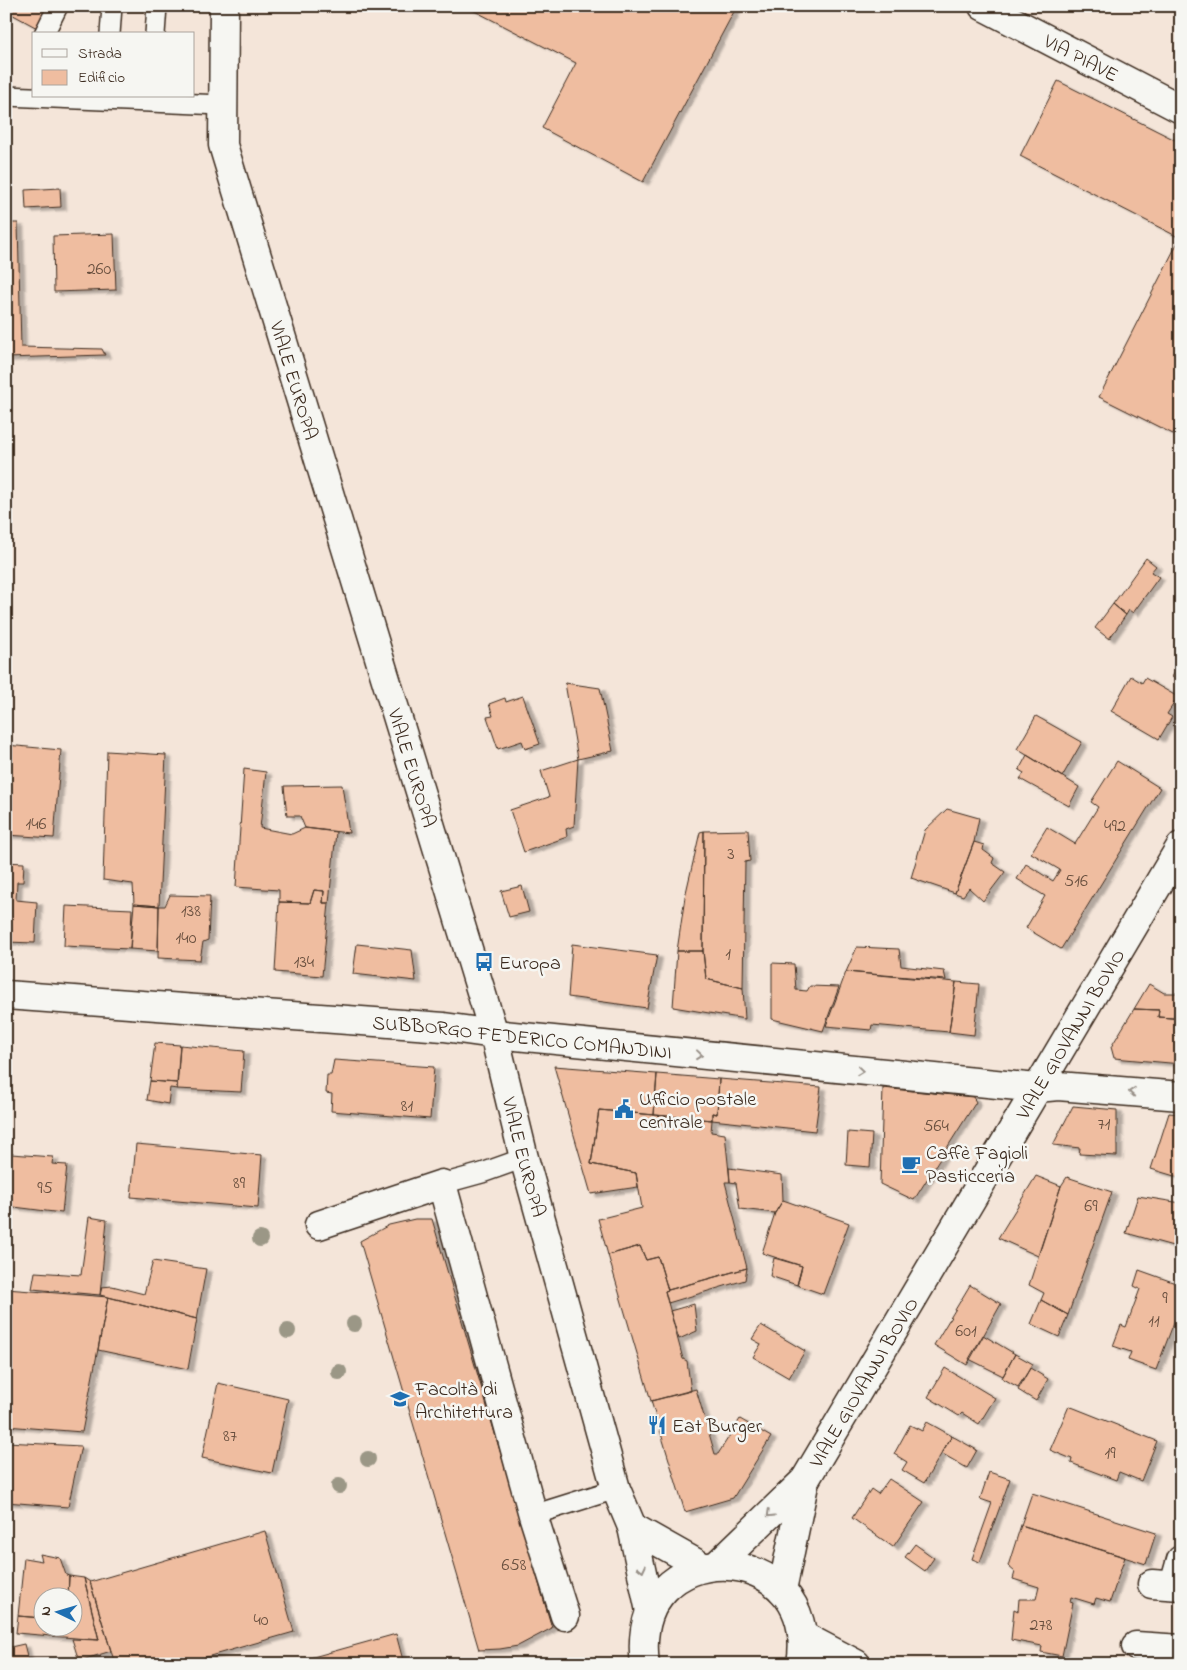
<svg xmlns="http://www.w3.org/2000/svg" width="1187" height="1670" font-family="'Indie Flower',sans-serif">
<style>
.building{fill:#efbda0;stroke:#3b2a1e;filter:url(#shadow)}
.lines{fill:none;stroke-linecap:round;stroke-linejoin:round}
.lane-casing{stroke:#3b2a1e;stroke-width:22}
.street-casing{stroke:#3b2a1e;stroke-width:31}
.secondary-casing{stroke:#3b2a1e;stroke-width:31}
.lane{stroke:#f6f6f2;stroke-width:19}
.street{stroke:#f6f6f2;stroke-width:28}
.secondary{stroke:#f6f6f2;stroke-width:28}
.tree{fill:#9b9786}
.oneway{stroke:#989088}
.labels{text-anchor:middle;stroke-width:5;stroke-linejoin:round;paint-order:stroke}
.number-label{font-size:18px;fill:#684f3e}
.street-label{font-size:20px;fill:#3b2a1e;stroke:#f6f6f2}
.poi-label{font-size:20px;fill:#3b2a1e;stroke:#f6f6f2;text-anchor:start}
</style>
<defs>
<filter id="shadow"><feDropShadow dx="5.5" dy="3" stdDeviation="1" flood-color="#0004"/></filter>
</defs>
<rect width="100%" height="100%" fill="#f4e5d9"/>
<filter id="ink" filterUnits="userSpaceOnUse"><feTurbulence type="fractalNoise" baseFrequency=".02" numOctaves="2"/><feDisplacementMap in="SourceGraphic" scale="10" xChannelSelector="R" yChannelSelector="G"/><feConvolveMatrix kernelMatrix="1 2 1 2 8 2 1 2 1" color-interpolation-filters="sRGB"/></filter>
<g filter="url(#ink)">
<path class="building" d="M 6,6 L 51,6 L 39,29 L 6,11 Z
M 465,6 L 737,6 L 643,182 L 542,128 L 576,63 Z
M 1058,81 L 1181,143 L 1181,419 L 1173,434 L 1099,397 L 1180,238 L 1020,156 Z
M 60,188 L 61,207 L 26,209 L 25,190 Z
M 6,223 L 18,223 L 21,347 L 102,349 L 105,355 L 6,358 Z
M 114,234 L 116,290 L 54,292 L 53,236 Z
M 1146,558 L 1156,566 L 1151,572 L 1159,577 L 1133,613 L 1129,610 L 1126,615 L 1113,604 Z
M 1113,604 L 1126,615 L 1109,639 L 1095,628 Z
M 1181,662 L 1181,682 L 1172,677 Z
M 1131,676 L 1142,683 L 1145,678 L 1178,697 L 1167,714 L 1172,717 L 1159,739 L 1111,711 Z
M 565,683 L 600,688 L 613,751 L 578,759 Z
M 523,696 L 540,744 L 525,749 L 522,741 L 498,749 L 487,717 L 493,716 L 489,704 L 505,698 L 506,702 Z
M 1036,716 L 1082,742 L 1062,777 L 1017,749 Z
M 6,745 L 61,750 L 54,838 L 6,835 Z
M 107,751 L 166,755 L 159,906 L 134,904 L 133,884 L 103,880 Z
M 1027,755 L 1079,787 L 1069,806 L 1020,779 L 1024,773 L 1019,770 Z
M 578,759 L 574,826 L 566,829 L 567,837 L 524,852 L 510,810 L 549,797 L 541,771 Z
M 1117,761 L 1160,788 L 1061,949 L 1026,928 L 1045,896 L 1017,879 L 1026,864 L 1053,881 L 1060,870 L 1031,853 L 1047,827 L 1075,844 L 1098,807 L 1091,802 Z
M 244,769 L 266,772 L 260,828 L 292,834 L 305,828 L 336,832 L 329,903 L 323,903 L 324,891 L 314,890 L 310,903 L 279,902 L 279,890 L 236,887 Z
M 342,785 L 349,833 L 305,828 L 300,816 L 287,816 L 284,786 Z
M 947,809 L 979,818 L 974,842 L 955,893 L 911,878 L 925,830 Z
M 748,830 L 750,861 L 745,862 L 743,988 L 706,979 L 703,951 L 704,831 Z
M 704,831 L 703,951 L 677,951 L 685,897 L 700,832 Z
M 974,842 L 984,845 L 983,850 L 994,858 L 992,863 L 1005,872 L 983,901 L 969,888 L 963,896 L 955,893 Z
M 6,862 L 24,863 L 23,882 L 17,882 L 16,900 L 37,902 L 35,943 L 6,942 Z
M 522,886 L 529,912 L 509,917 L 501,891 Z
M 314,890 L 324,891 L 323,903 L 329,903 L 322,976 L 275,972 L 279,902 L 310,903 Z
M 170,895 L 210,896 L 208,940 L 203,942 L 200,960 L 158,958 L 159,906 L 165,906 Z
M 134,904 L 159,906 L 158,951 L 130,949 Z
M 66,906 L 132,909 L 130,949 L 64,946 Z
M 357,944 L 412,950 L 416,981 L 353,974 Z
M 572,944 L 657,955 L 647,1008 L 568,997 Z
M 857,947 L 899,949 L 901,966 L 944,971 L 946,980 L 846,972 Z
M 677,951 L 703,951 L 706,979 L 743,988 L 745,1019 L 673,1007 Z
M 772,963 L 794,964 L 796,990 L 807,991 L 810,986 L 839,987 L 823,1031 L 772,1019 Z
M 846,972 L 956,982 L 949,1032 L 872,1025 L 871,1030 L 826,1026 Z
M 956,982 L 979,984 L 974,1035 L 949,1032 Z
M 1149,984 L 1164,993 L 1177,993 L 1174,1018 L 1158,1017 L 1159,1010 L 1134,1009 Z
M 1134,1009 L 1159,1010 L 1158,1017 L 1181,1019 L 1181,1064 L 1114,1058 L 1111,1047 Z
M 155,1043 L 180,1045 L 177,1083 L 150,1081 Z
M 180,1045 L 244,1051 L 241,1092 L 177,1089 Z
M 334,1060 L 434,1067 L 430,1119 L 331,1111 L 332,1094 L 326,1093 L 327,1075 L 331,1075 Z
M 554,1066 L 657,1074 L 654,1115 L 599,1110 L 591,1164 L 636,1173 L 638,1187 L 591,1194 Z
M 657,1074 L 719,1079 L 717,1114 L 712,1113 L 712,1120 L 654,1115 Z
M 719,1079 L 821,1087 L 815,1131 L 712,1120 L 712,1113 L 717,1114 Z
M 150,1081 L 177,1083 L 177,1089 L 170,1088 L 168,1104 L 147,1100 Z
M 883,1088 L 973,1097 L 976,1102 L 914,1200 L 880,1184 Z
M 1073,1106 L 1117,1110 L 1117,1156 L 1079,1154 L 1080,1148 L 1053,1145 Z
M 599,1110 L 712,1120 L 711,1132 L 725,1134 L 730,1182 L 725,1182 L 747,1268 L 668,1290 L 658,1257 L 646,1260 L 640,1246 L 608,1255 L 598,1219 L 642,1208 L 636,1173 L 591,1164 Z
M 1169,1113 L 1181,1114 L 1181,1178 L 1151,1169 Z
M 848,1132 L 872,1134 L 870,1167 L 846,1165 Z
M 136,1144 L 262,1155 L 258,1208 L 131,1197 Z
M 11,1154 L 53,1157 L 52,1164 L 67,1165 L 62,1213 L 6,1206 Z
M 729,1168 L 782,1175 L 783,1200 L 775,1213 L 740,1209 L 736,1183 L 730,1182 Z
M 1036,1176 L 1061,1186 L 1038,1256 L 998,1238 Z
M 1067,1177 L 1112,1192 L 1068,1315 L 1041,1300 L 1044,1293 L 1029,1285 L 1061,1186 Z
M 1138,1196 L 1181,1203 L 1173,1246 L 1126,1233 Z
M 783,1200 L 849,1223 L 823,1294 L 797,1285 L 802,1266 L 762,1253 L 775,1213 Z
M 89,1217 L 107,1220 L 100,1295 L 32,1289 L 35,1272 L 81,1275 Z
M 415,1219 L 432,1219 L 552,1628 L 518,1646 L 500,1649 L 479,1650 L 360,1241 L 389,1225 Z
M 640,1246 L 646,1260 L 658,1257 L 668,1290 L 665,1291 L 683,1359 L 687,1361 L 691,1391 L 651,1401 L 608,1255 Z
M 774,1258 L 802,1266 L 797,1285 L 770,1276 Z
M 153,1261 L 206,1269 L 197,1319 L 100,1295 L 102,1287 L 112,1286 L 144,1294 Z
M 747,1268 L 745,1280 L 668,1303 L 665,1291 Z
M 1139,1270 L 1181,1285 L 1181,1318 L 1176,1317 L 1156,1370 L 1128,1360 L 1131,1352 L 1113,1346 L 1121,1325 L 1126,1327 L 1140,1289 L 1134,1286 Z
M 970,1285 L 1001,1304 L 967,1365 L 934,1345 Z
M 6,1289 L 108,1297 L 82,1432 L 6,1426 Z
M 108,1297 L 197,1319 L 188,1369 L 98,1350 Z
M 1041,1300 L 1068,1315 L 1059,1337 L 1031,1324 Z
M 694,1304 L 697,1331 L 679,1339 L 670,1311 Z
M 761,1325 L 805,1351 L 789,1378 L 753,1357 L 761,1344 L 752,1339 Z
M 983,1335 L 1015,1354 L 1003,1376 L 969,1359 Z
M 1015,1354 L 1033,1364 L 1018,1387 L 1002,1378 Z
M 945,1368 L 995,1398 L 979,1424 L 962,1413 L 959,1416 L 928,1397 Z
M 1030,1368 L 1048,1379 L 1036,1401 L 1018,1390 Z
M 218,1383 L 288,1399 L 272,1473 L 202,1458 Z
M 696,1389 L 715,1454 L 718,1454 L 740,1419 L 771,1437 L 733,1498 L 685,1512 L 651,1401 Z
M 1069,1406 L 1157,1441 L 1141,1481 L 1119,1472 L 1116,1480 L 1071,1463 L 1072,1459 L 1050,1450 Z
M 927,1422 L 952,1436 L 924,1483 L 902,1470 L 907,1462 L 894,1454 L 910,1425 L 922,1431 Z
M 952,1436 L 977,1450 L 967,1468 L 941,1453 Z
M 6,1442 L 81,1446 L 68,1507 L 6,1502 Z
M 989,1472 L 1010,1479 L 980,1562 L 972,1559 L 992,1503 L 980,1499 Z
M 889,1479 L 924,1502 L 893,1547 L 852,1518 L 871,1489 L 878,1494 Z
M 1032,1493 L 1156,1533 L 1146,1564 L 1021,1525 Z
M 1021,1525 L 1125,1557 L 1110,1602 L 1096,1598 L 1094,1604 L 1071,1597 L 1070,1602 L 1073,1603 L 1062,1656 L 1041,1652 L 1042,1646 L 1011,1640 L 1014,1609 L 1018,1611 L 1019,1599 L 1036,1599 L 1039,1587 L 1013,1579 L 1015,1572 L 1008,1566 Z
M 265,1531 L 294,1632 L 182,1664 L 115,1664 L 90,1582 Z
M 915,1544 L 934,1558 L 925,1571 L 905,1557 Z
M 40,1554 L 60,1558 L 66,1575 L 69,1576 L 68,1598 L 42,1598 L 42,1618 L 18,1616 L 24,1558 L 42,1561 Z
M 69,1576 L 84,1578 L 99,1640 L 16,1633 L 18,1616 L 42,1618 L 42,1628 L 72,1628 L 72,1598 L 68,1598 Z
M 84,1578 L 90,1582 L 111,1651 L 79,1661 L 72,1639 L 99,1640 Z
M 396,1634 L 404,1664 L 288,1664 Z
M 24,1644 L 29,1664 L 6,1664 L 6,1648 Z"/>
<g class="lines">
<g class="lane-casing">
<path id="lane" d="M 44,34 L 58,6
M 110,34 L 112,6
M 155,34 L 157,6
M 6,96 L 222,105
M 442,1184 L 482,1173 L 524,1158
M 533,1515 L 616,1489"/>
</g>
<g class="street-casing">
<g id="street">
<path id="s1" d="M 224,6 L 223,145 L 494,1034 L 524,1158 L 616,1489 L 632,1527 L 650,1611"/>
<path id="s2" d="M 983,6 L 1181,109"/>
<path id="s3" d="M 6,995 L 444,1027 L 494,1034 L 1037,1088 L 1058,1086 L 1181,1096"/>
<path d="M 319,1225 L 442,1184 L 533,1515 L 565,1616"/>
<path d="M 632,1527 L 703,1567"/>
<path d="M 1152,1584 L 1181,1586"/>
<path d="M 1174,1585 L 1181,1560"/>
<path d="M 803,1636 L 856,1664"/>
<path d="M 1136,1646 L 1181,1649"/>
</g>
</g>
<g class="secondary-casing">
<g id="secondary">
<path id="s4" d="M 718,1564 L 805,1480 L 1181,846"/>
<path d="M 782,1590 L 805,1480"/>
<path d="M 645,1664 C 627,1530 822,1536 801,1664"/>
</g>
</g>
<use href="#lane" class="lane"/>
<use href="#street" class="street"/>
<use href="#secondary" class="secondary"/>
</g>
<g class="tree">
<circle cx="260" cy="1239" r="8"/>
<circle cx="354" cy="1324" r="8"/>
<circle cx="288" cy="1331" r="8"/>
<circle cx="339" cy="1372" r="8"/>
<circle cx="368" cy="1459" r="8"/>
<circle cx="339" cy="1486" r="8"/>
</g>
<defs><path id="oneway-chevron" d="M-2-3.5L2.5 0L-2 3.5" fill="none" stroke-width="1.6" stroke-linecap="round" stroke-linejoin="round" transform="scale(1.25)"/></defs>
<g class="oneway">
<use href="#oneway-chevron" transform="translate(699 1055) rotate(6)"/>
<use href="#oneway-chevron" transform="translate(860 1071) rotate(6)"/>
<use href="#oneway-chevron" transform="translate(1132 1092) rotate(-176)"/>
<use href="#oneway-chevron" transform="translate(770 1514) rotate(136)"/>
<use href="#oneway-chevron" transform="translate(642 1569) rotate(77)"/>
</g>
</g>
<defs>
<g id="bus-bare" transform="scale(1.5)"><path d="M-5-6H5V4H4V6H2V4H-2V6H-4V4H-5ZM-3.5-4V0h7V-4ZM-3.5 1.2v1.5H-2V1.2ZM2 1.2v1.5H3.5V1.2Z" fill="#1f6fb2" stroke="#f6f6f2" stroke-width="2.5" paint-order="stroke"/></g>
<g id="civic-bare" transform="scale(1.5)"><path d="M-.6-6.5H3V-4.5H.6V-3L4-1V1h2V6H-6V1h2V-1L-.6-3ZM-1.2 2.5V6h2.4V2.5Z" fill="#1f6fb2" stroke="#f6f6f2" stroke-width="2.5" paint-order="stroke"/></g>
<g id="cafe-bare" transform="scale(1.5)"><path d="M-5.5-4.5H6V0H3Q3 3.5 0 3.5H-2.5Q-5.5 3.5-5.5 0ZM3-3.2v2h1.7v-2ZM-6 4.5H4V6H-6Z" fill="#1f6fb2" stroke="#f6f6f2" stroke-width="2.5" paint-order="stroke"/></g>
<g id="university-bare" transform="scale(1.5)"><path d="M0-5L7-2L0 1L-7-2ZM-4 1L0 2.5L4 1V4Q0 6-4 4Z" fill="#1f6fb2" stroke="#f6f6f2" stroke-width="2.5" paint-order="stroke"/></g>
<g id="restaurant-bare" transform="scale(1.5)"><path d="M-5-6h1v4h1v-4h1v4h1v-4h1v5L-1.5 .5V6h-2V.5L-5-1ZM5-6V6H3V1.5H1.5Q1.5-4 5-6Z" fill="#1f6fb2" stroke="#f6f6f2" stroke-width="2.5" paint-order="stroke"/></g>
</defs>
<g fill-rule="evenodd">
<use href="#bus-bare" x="484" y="962"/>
<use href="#civic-bare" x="624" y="1109"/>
<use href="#cafe-bare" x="911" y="1164"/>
<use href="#university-bare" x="400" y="1399"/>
<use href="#restaurant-bare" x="657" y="1425"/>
</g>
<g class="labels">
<g class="number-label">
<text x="99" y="274">260</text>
<text x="36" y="829">146</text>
<text x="1115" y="831">492</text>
<text x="731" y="859">3</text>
<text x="1076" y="886">516</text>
<text x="191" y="916">138</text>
<text x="186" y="943">140</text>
<text x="728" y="959">1</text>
<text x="304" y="967">134</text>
<text x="407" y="1111">81</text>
<text x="1104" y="1129">71</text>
<text x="936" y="1131">564</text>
<text x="239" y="1188">89</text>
<text x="45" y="1193">95</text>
<text x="1091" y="1211">69</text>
<text x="1165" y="1303">9</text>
<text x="1154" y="1326">11</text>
<text x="966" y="1336">601</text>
<text x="230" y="1441">87</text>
<text x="1110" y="1458">19</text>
<text x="514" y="1570">658</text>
<text x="261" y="1625">40</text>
<text x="1041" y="1630">278</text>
</g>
<g class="street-label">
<text dy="7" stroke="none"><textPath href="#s2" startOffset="111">VIA PIAVE</textPath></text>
<text dy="7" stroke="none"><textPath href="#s1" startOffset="385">VIALE EUROPA</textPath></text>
<text dy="7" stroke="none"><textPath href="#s1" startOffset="790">VIALE EUROPA</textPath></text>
<text dy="7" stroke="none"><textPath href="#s4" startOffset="640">VIALE GIOVANNI BOVIO</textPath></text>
<text dy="7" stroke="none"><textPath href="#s3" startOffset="518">SUBBORGO FEDERICO COMANDINI</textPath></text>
<text dy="7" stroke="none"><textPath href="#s1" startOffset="1195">VIALE EUROPA</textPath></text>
<text dy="7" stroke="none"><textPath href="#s4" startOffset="235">VIALE GIOVANNI BOVIO</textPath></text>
</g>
<g class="poi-label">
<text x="499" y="969">Europa</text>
<text x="639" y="1105">Ufficio postale<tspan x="639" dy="23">centrale</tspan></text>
<text x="926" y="1159">Caffè Fagioli<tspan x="926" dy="23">Pasticceria</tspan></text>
<text x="415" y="1395">Facoltà di<tspan x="415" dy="23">Architettura</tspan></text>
<text x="672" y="1432">Eat Burger</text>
</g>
</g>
<rect width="1187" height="1670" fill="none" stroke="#f6f6f2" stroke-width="25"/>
<rect x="12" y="12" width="1162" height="1645" fill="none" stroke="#3b2a1e" stroke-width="2" filter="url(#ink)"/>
<rect x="32" y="32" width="162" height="65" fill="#f6f6f2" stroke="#aba49d"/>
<rect x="42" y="49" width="25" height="8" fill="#f6f6f2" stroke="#aba49d"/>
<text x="78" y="58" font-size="15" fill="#3b2a1e">Strada</text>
<rect x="42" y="70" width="25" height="15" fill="#efbda0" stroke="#aba49d"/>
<text x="78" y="82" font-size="15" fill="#3b2a1e">Edificio</text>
<g transform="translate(58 1612) rotate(275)"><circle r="24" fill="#f6f6f2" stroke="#aba49d"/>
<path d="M0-4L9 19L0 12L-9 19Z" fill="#1f6fb2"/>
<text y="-8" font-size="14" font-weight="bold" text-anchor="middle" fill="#3b2a1e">N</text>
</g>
</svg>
